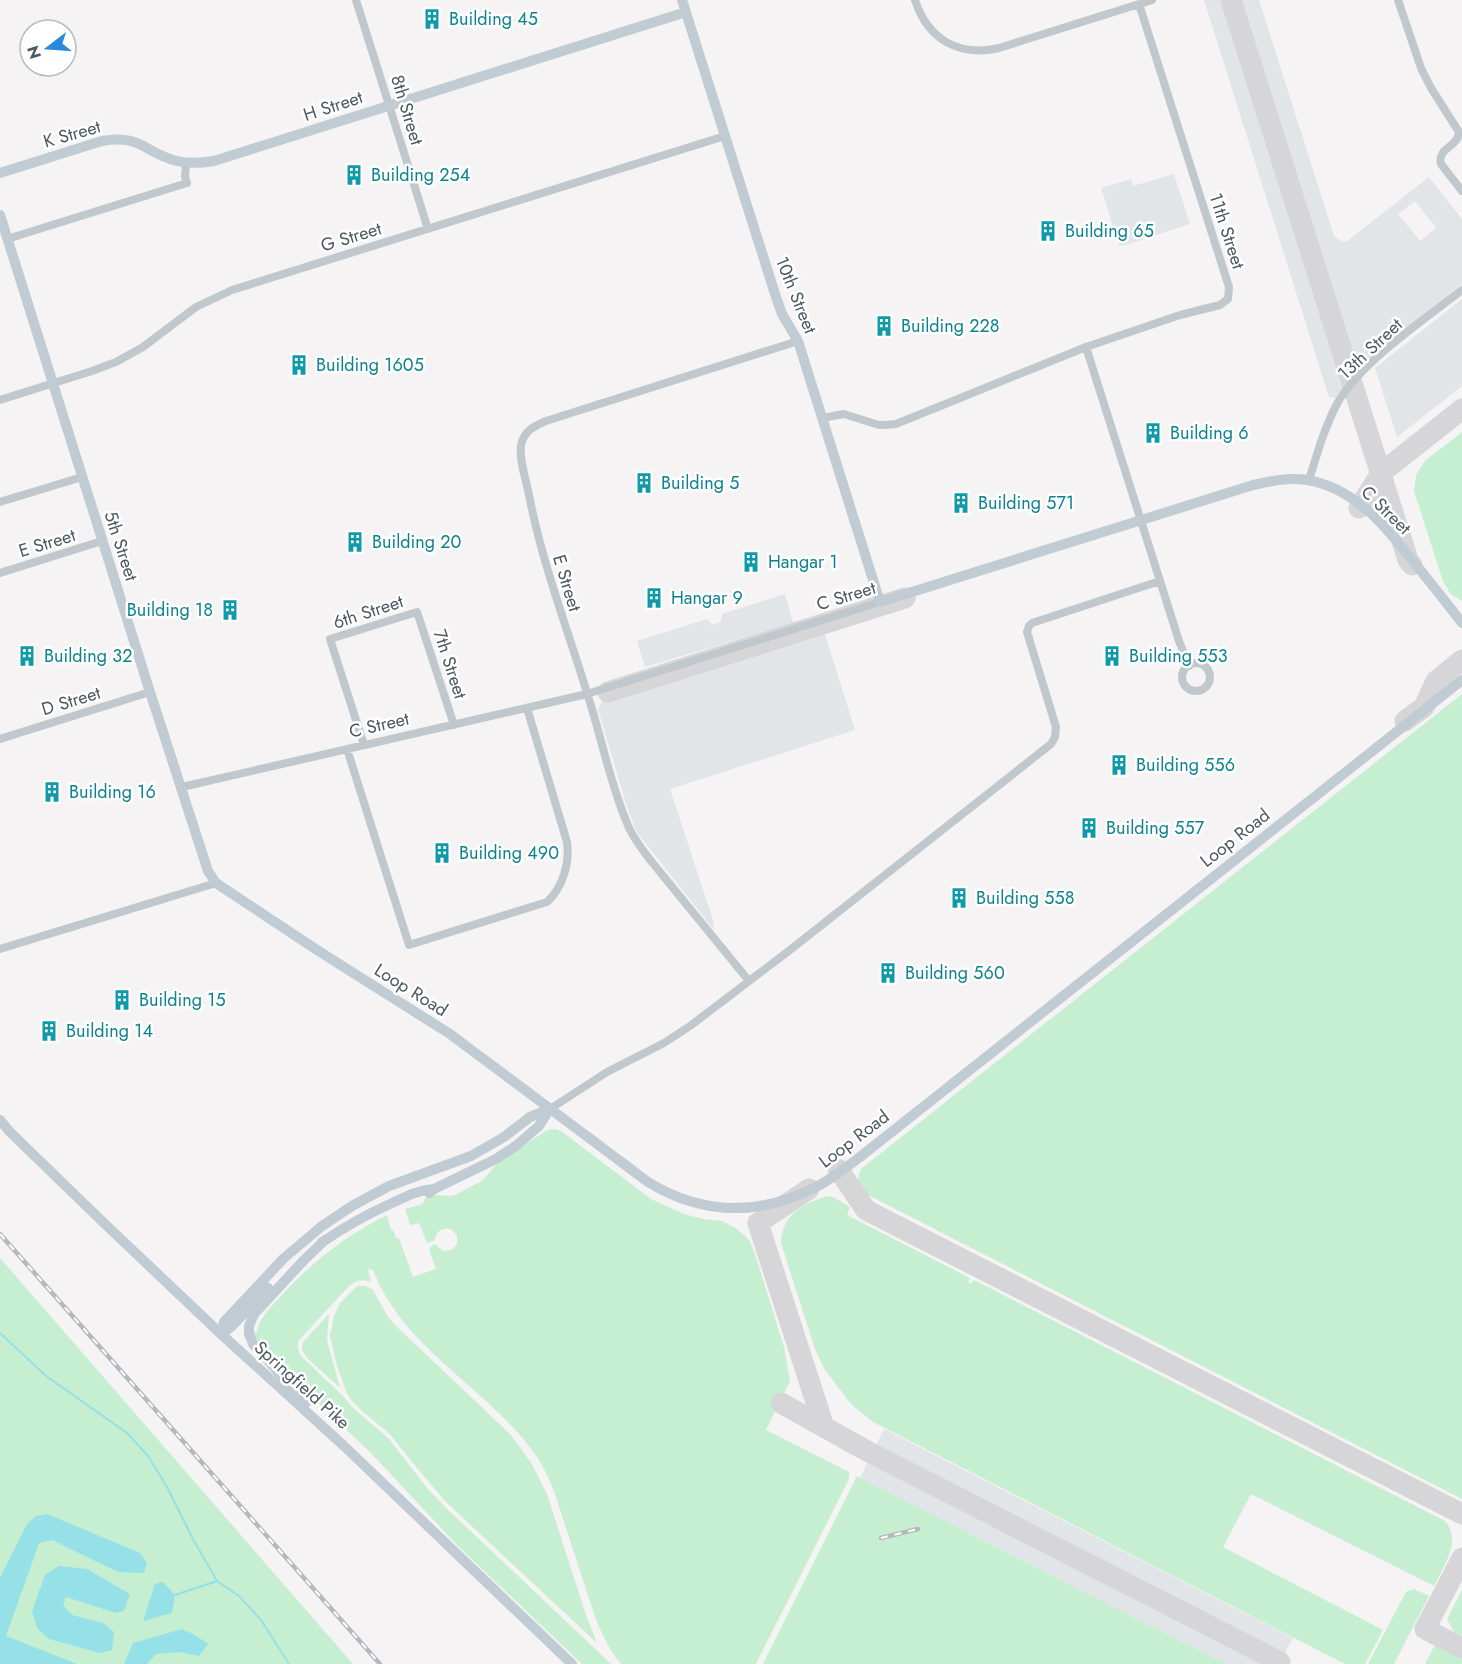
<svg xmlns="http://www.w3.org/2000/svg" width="1462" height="1664" font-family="Jost,sans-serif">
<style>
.airport{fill:#e2e5e7;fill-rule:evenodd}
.green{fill:#c6eed1}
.water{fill:#96e0e8}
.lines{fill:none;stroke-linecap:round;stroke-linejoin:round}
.stream{stroke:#96e0e8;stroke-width:2}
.taxiway{stroke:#d6d6d8;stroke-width:21}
.street{stroke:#c0c8ce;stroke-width:8}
.secondary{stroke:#c0cbd3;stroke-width:10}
.rail-casing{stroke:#b6b9bc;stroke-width:4.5}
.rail{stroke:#fff;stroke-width:2;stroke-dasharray:7;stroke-linecap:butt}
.labels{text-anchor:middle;stroke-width:5;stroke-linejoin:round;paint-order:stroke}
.culture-label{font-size:18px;fill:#0d838f;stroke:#fff;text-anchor:start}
.street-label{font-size:18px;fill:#4c585f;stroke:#fff}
</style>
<rect width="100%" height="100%" fill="#f5f3f3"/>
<path class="airport" d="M 1204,0 L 1259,0 L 1334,236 L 1343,242 L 1347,241 L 1429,177 L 1462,219 L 1462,284 L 1357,369 L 1335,398 L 1329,397 ZM 1415,201 L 1436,228 L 1420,241 L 1398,214 Z
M 1174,174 L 1190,224 L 1126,245 L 1119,245 L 1101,188 L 1131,179 L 1133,186 Z
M 1462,299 L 1462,386 L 1397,437 L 1375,368 Z
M 785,594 L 793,623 L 645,667 L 637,641 L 707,619 L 712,625 L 721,622 L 722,614 Z
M 824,631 L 855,730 L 670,789 L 713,920 L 714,930 L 636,831 L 626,804 L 598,709 L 603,699 Z
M 884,1429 L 1293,1638 L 1279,1664 L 1226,1664 L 860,1478 Z"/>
<path class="green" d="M 1462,432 L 1462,601 L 1450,593 L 1443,581 L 1414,491 L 1415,484 L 1416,475 L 1425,461 Z
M 1462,694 L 1462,1499 L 864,1193 C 857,1185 857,1177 862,1168 Z
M 554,1129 L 561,1131 L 651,1199 L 684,1214 L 703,1219 L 722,1221 L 737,1229 L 749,1240 L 754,1251 L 784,1347 L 790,1381 L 766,1430 L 849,1472 L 849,1479 L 756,1664 L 621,1664 C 602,1641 594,1614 585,1586 C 577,1563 570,1539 562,1516 C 556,1496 549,1475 537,1457 C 490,1388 403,1350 373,1270 L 368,1269 L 371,1282 C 361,1279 357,1280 349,1286 L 300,1339 C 296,1345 298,1350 301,1356 L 344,1397 L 353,1408 L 389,1439 L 427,1488 L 445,1507 L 611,1664 L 582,1664 L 456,1544 L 371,1453 L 300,1386 L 258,1344 L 254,1332 L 257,1332 C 259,1318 271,1307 280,1297 C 311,1263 345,1236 387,1215 L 391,1230 L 393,1230 L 396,1238 L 399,1238 L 413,1277 L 435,1269 L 436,1268 L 429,1250 L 431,1246 L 435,1244 L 443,1251 L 452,1250 L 457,1244 L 457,1235 L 451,1229 C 442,1227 436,1231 435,1240 L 427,1243 L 419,1223 L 411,1225 L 410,1224 L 405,1209 L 423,1204 L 425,1198 L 437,1195 L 449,1196 L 455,1195 L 482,1181 L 497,1164 L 547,1130 Z
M 831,1196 L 850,1207 L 847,1215 L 970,1278 L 968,1282 L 971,1284 L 974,1280 L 1445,1521 C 1462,1539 1444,1566 1434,1586 L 1251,1494 L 1223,1547 L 1383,1630 L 1365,1664 L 1345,1664 L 873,1422 L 851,1404 L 825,1370 L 815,1349 L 781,1243 C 782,1224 790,1213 807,1204 C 816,1200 821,1197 831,1196 Z
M 0,1258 L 353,1664 L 0,1664 Z
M 357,1286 L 366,1286 L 373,1290 L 388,1317 L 397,1327 L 510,1434 L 532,1464 L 547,1494 L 586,1615 L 597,1643 L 447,1503 L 417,1468 L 389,1433 L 363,1412 L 351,1400 L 346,1391 L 337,1366 L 330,1336 L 334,1316 L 340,1303 Z
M 329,1314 L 327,1340 L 340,1388 L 307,1358 L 302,1350 L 303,1342 Z
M 857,1476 L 872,1484 L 1226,1664 L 763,1664 Z
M 1414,1589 L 1429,1596 L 1394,1664 L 1368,1664 L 1406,1592 Z
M 1462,1590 L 1462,1636 L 1453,1631 L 1447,1619 Z
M 1435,1645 L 1462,1659 L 1462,1664 L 1425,1664 Z"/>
<path class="water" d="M 47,1514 L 140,1553 L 147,1563 L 144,1573 L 118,1572 L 52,1540 L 39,1543 L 6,1636 L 77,1664 L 0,1664 L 0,1578 L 27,1524 L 36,1516 Z
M 59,1566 L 87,1569 L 130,1594 L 124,1611 L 116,1613 L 66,1597 L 63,1605 L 72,1615 L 103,1623 L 114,1632 L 112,1650 L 100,1653 L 49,1639 L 37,1628 L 32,1611 L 45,1575 Z
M 163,1582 L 175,1595 L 172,1613 L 143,1621 L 155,1584 Z
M 182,1629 L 195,1635 L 208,1644 L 199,1656 L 179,1652 L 156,1654 L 147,1664 L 124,1664 L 133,1643 Z"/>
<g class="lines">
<path class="stream" d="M 0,1333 L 46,1376 L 127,1433 L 148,1456 L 167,1487 L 194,1541 L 217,1581 L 239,1596 L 261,1620 L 289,1664
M 175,1595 L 217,1581"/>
<path class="taxiway" d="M 1231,0 L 1408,560 L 1412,565
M 1359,508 L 1381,473 L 1462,409
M 608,692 L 905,598
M 1405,721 L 1424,707 L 1436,681 L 1462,660
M 838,1169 L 866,1210 L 1462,1514
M 809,1189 L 758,1223 L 824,1427
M 781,1403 L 867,1451 L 1280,1662
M 1462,1558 L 1425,1629 L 1462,1648"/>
<path class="street" d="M 356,0 L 428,229
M 915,0 C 928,40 959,57 999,48 L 1152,0
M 1398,0 L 1421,68 L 1431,88 L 1459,132 C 1458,148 1437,147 1441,164 L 1462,191
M 7,239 L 187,183 L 185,177 L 186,163
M 1086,347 L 1179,641 L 1189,666
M 0,400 L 92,371 L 116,362 L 143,347 L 196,307 L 232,290 L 725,136
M 822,418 L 844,414 L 879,425 L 884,425 L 896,424 L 1086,347 L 1180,315 L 1220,305 L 1228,299 L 1229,287 L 1139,4
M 1309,480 C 1317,454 1325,426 1338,402 C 1363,360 1423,321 1462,290
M 0,502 L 82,477
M 0,573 L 102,541
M1182 677a14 14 0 1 1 28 0a14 14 0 1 1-28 0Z
M 0,739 L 150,692
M 364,745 L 330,639 L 417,612 L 454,725
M 347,749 L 409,945 L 547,902 C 563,887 570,863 567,842 L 527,708
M 182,787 L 587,694 L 880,602
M 0,949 L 216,883
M 749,981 L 651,861 C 642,849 632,837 627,823 C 612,788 603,746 592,709 C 571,638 543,568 529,495 C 526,479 519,461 521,445 C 524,431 534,426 546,421 L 798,341
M 550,1109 L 607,1072 L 664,1043 L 690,1026 L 790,950 L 1051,744 L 1055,737 L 1056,727 L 1027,632 L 1029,626 L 1032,623 L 1160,581"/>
<path class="secondary" d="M 682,0 L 776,297 L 782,314 L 798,341 L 880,602 L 1253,485 C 1271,481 1289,477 1307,480 C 1356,488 1388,529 1416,565 C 1432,584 1447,604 1462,623
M 0,173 L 102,141 C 141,134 145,153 177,161 C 190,164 202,163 214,161 L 686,12
M 0,215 L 150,692 L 208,871 L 216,883 L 317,950 L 450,1034 L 648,1182 C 702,1215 758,1216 814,1188 C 831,1180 845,1168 860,1157 L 1462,680
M 0,1120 L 10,1132 L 106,1225 L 221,1334 L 344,1446 L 572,1664
M 429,1193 L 434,1189 L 496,1159 L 517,1145 L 539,1126 L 549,1110
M 321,1243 C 343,1228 365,1215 390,1204 C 405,1197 417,1190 434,1189
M 221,1334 L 224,1322 L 284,1258 L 322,1226 L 352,1206 L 389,1186 L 471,1156 L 504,1137 L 530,1117 L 550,1109
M 221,1334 L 231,1327 L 268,1288
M 306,1403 L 253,1344 L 249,1334 L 249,1326 L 254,1314 L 304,1260 L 325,1240"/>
<g class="rail-casing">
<path id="rail" d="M 0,1234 L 380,1664
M 881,1538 L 918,1529"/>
</g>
<use href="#rail" class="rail"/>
</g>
<defs>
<g id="building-bare" transform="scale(1.62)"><path d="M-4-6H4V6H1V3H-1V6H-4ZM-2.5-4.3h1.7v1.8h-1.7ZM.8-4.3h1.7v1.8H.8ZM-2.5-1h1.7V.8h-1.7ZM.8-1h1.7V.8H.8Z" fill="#0f9aa8" stroke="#fff" stroke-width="2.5" paint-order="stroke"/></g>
</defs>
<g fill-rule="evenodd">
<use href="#building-bare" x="432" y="19"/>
<use href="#building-bare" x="354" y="175"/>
<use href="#building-bare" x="1048" y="231"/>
<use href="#building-bare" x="884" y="326"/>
<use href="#building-bare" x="299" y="365"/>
<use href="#building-bare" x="1153" y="433"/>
<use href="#building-bare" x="644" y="483"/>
<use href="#building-bare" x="961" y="503"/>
<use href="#building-bare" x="355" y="542"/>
<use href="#building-bare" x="751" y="562"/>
<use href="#building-bare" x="654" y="598"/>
<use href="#building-bare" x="230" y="610"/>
<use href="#building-bare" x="27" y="656"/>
<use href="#building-bare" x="1112" y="656"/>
<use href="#building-bare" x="1119" y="765"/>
<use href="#building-bare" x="52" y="792"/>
<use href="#building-bare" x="1089" y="828"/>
<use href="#building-bare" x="442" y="853"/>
<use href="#building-bare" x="959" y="898"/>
<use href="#building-bare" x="888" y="973"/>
<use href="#building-bare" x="122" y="1000"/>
<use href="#building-bare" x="49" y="1031"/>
</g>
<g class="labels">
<g class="culture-label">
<text x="449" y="25">Building 45</text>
<text x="371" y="181">Building 254</text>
<text x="1065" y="237">Building 65</text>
<text x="901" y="332">Building 228</text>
<text x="316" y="371">Building 1605</text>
<text x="1170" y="439">Building 6</text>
<text x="661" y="489">Building 5</text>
<text x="978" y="509">Building 571</text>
<text x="372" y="548">Building 20</text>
<text x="768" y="568">Hangar 1</text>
<text x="671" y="604">Hangar 9</text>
<text x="213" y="616" text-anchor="end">Building 18</text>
<text x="44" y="662">Building 32</text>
<text x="1129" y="662">Building 553</text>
<text x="1136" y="771">Building 556</text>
<text x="69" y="798">Building 16</text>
<text x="1106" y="834">Building 557</text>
<text x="459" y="859">Building 490</text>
<text x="976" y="904">Building 558</text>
<text x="905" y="979">Building 560</text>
<text x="139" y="1006">Building 15</text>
<text x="66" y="1037">Building 14</text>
</g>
<g class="street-label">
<text transform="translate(333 106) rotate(-18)" y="6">H Street</text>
<text transform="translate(407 110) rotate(73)" y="6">8th Street</text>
<text transform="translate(72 134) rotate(-16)" y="6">K Street</text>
<text transform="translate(1227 231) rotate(72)" y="6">11th Street</text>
<text transform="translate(351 237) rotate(-17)" y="6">G Street</text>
<text transform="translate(796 295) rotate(68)" y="6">10th Street</text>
<text transform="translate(1370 349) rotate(-43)" y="6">13th Street</text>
<text transform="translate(1386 510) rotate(44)" y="6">C Street</text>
<text transform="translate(47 543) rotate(-17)" y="6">E Street</text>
<text transform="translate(121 546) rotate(72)" y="6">5th Street</text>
<text transform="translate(567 583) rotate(73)" y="6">E Street</text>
<text transform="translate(846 596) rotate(-17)" y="6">C Street</text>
<text transform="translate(368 612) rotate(-18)" y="6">6th Street</text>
<text transform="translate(450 664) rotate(72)" y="6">7th Street</text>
<text transform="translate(71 701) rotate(-17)" y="6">D Street</text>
<text transform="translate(379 725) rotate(-13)" y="6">C Street</text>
<text transform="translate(1235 838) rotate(-38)" y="6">Loop Road</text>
<text transform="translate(411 990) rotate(32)" y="6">Loop Road</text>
<text transform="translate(854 1139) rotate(-37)" y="6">Loop Road</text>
<text transform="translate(302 1385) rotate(42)" y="6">Springfield Pike</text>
</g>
</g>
<g transform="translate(48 48) rotate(253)"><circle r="28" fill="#ffffff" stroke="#b7bcbf" stroke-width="1.5"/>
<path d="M0-4.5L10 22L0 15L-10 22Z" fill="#288ada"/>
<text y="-9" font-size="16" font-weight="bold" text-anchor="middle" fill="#4c585f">N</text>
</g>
</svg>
